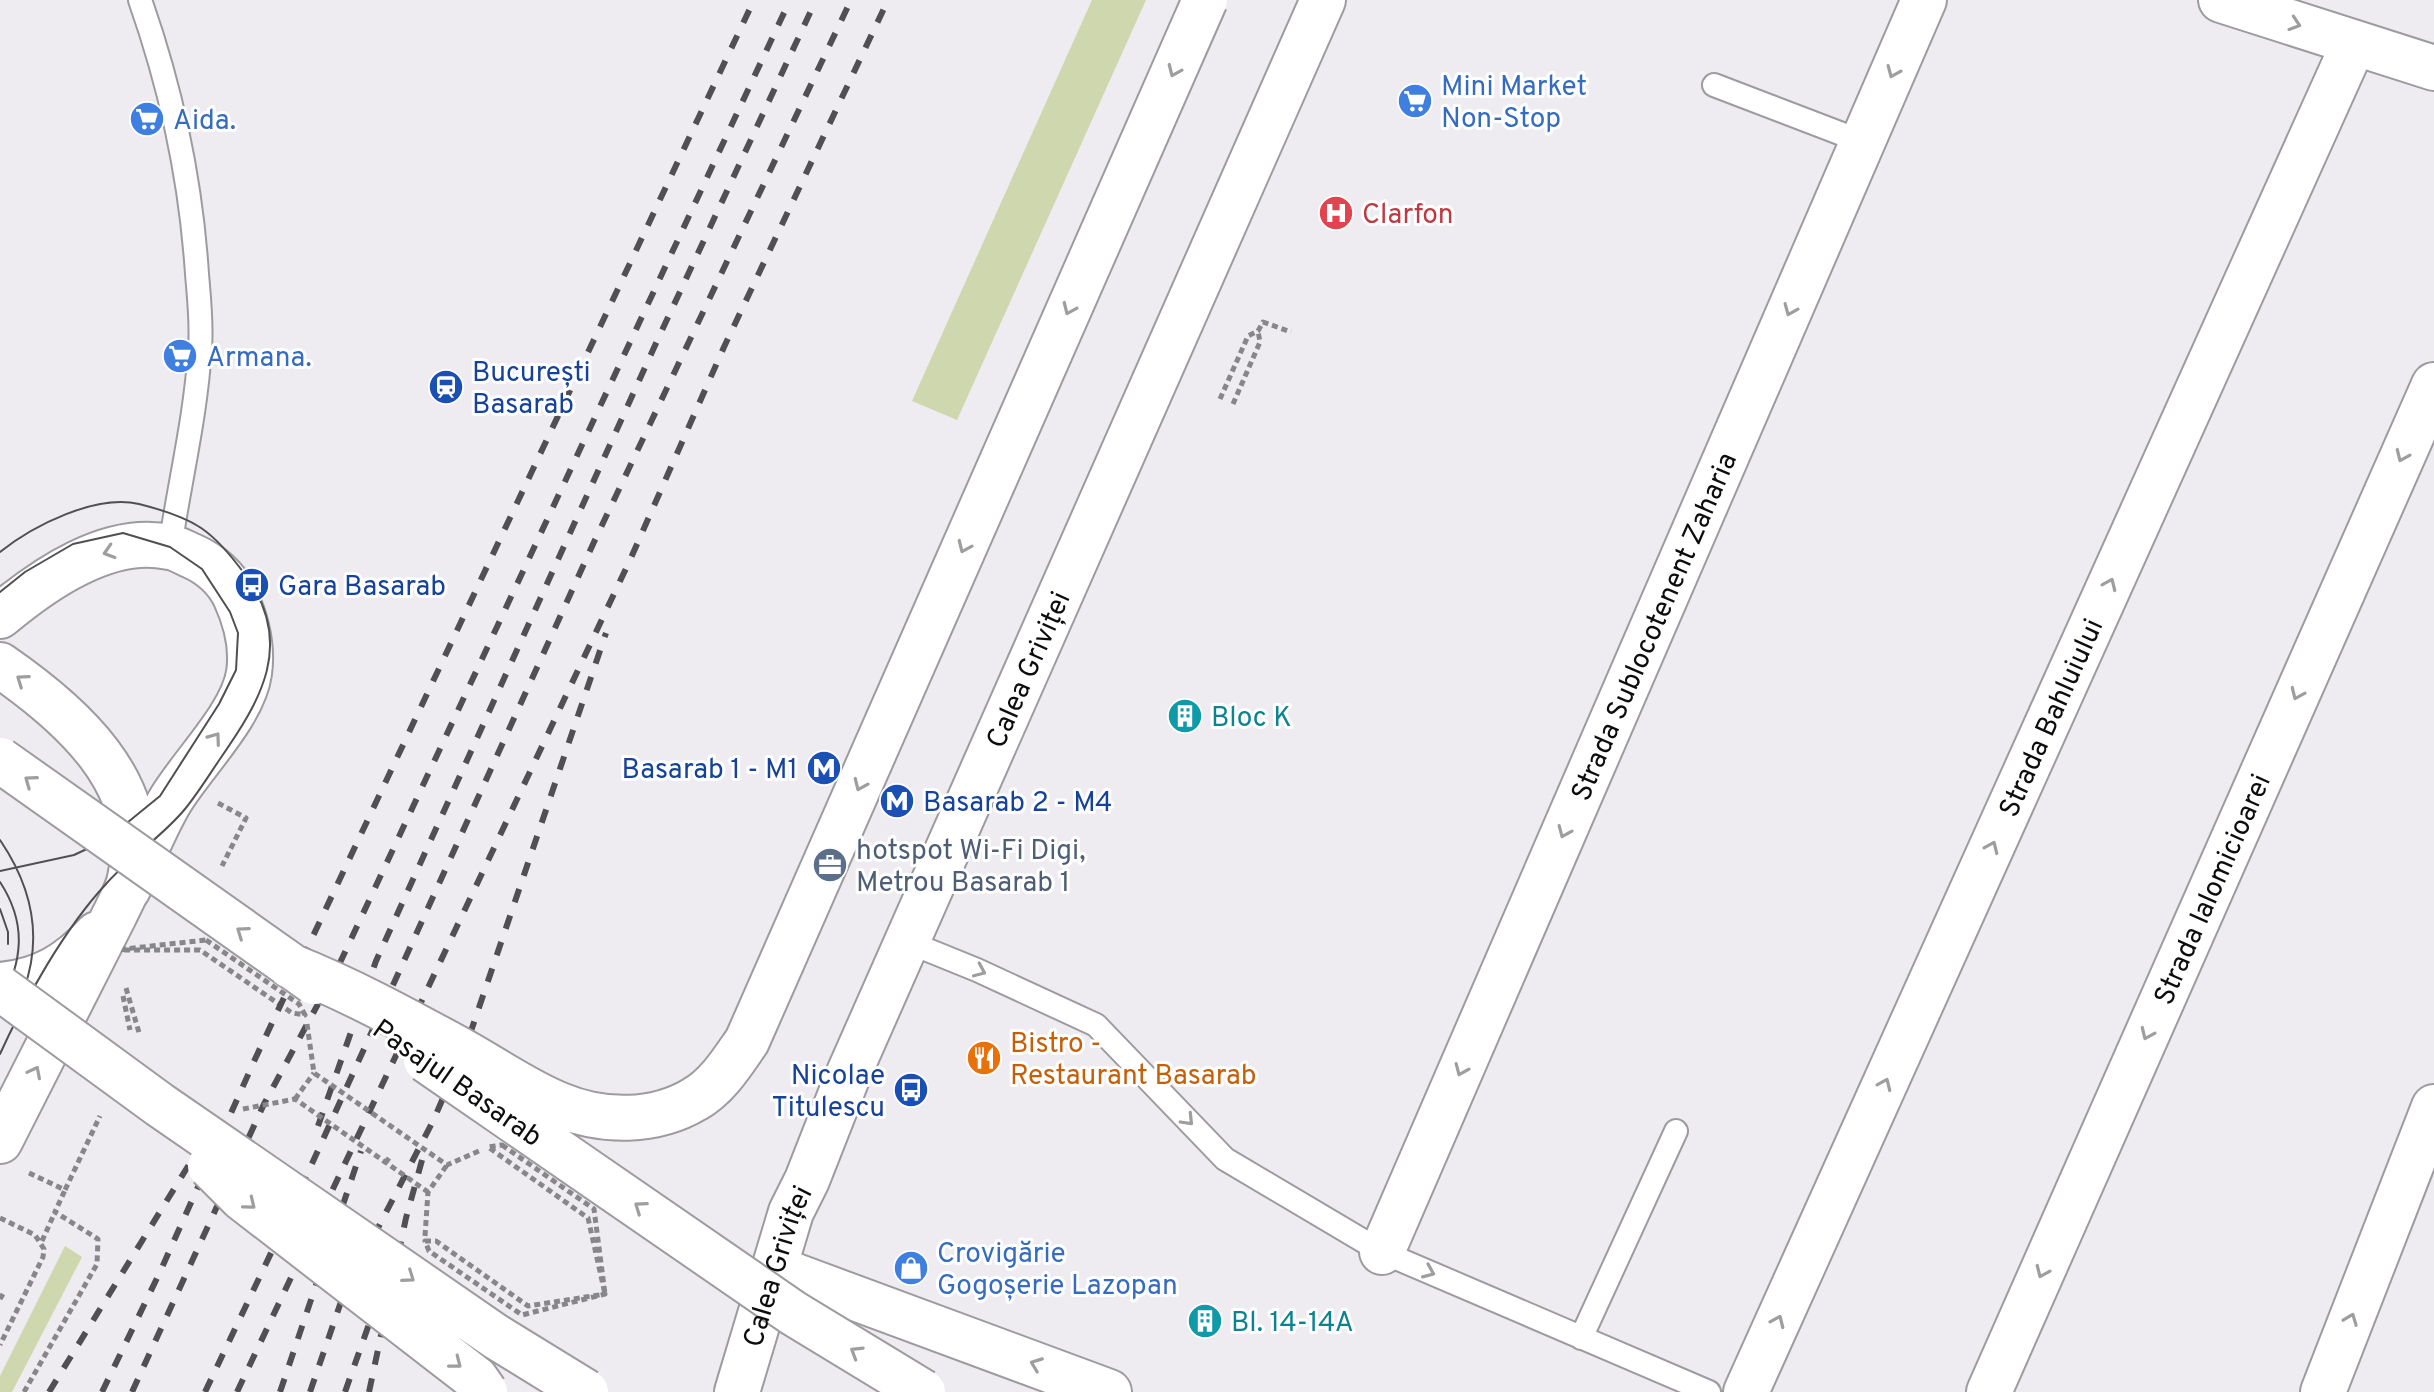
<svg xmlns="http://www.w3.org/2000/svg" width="2434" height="1392" font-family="Overpass,sans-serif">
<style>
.grass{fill:#ced7ad}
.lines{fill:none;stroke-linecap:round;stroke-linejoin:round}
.service-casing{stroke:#9d9ba0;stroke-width:26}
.minor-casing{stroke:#9d9ba0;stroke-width:48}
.secondary-casing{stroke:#9d9ba0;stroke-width:48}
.primary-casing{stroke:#9d9ba0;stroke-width:48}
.path{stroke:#878689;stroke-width:5;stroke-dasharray:6 4;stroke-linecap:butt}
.service{stroke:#fff;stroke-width:22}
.minor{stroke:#fff;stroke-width:44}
.secondary{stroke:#fff;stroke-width:44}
.primary{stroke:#fff;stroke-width:44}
.tram{stroke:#504f52;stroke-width:2}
.rail{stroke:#504f52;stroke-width:6;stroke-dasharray:14 14;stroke-linecap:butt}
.primary-bridge-casing{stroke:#9d9ba0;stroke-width:48;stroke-linecap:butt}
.path-bridge{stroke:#878689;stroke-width:5;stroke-dasharray:6 4;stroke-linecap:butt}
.primary-bridge{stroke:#fff;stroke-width:44}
.oneway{stroke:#9e9e9f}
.labels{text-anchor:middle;stroke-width:6;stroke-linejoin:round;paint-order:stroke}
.shop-label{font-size:28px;fill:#366cbe;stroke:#fff;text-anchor:start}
.health-label{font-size:28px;fill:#be3a42;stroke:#fff;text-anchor:start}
.transit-label{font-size:28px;fill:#164399;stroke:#fff;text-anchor:start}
.street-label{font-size:28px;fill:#0d0d0e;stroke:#fff}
.culture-label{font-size:28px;fill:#0d838f;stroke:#fff;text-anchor:start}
.service-label{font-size:28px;fill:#4e5e75;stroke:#fff;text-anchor:start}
.food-label{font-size:28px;fill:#c56008;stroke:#fff;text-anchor:start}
</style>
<rect width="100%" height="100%" fill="#eeecf1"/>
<path class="grass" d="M 1092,0 L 1146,0 L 957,420 L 912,401 Z
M 65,1246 L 82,1257 L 12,1392 L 0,1392 L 0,1376 Z"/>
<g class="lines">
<g class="service-casing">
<path id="service" d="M 140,0 C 171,88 191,182 197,274 C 199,298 202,324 200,348 C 196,415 180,480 170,547
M 1714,85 L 1863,142
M 908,942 L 977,970 L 1096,1025 L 1225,1159 L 1382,1252 L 1709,1392
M 1581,1338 L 1676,1131"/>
</g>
<g class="minor-casing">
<g id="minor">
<path d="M 2221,0 L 2434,68"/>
<path d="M 0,616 C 44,579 109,534 169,547 C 177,548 185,553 192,556 C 210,564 226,578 235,596 C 246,620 253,646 249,673 C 243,715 192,764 170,801 C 154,828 142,860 128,889"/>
<path id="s1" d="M 1382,1252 L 1924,0"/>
<path id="s2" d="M 1746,1392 L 2354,43"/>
<path id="s3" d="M 1989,1392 L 2434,385"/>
<path d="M 2323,1392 L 2434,1107"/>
</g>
</g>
<g class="secondary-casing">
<path id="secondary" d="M 0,665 C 68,712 153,784 130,878 C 128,890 121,901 116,912 L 0,1141
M 0,985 C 42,981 70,964 97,934"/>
</g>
<g class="primary-casing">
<g id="primary">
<path d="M 774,1268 L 1109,1392"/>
<path id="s4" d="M 737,1392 L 791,1212 L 807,1180 L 849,1073 L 1323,0"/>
</g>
</g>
<path class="path" d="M 1220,399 L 1248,336 L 1258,331 L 1263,322 L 1291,332
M 1233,404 L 1260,342 L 1258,331
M 218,803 L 246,818 L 222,866
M 206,940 L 299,1004 L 305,1015 L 292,1013 L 200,950 L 115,950 Z
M 126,988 L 140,1036
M 123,996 L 130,1030
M 295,1099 L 314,1073
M 502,1145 L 594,1209 L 605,1294 L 588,1218 L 488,1147 Z
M 386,1162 L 389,1158
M 29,1173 L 65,1190 L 100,1116
M 0,1218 L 35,1235 L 44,1249 L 43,1257 L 0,1345
M 425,1236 L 428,1192 L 447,1165
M 42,1241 L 55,1212
M 425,1241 L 436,1241 L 528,1306 L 605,1294 L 522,1315 L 429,1251 Z
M 0,1299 L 3,1294
M 24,1392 L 97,1264 L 98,1239 L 55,1212 L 65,1190"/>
<use href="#service" class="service"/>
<use href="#minor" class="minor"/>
<use href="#secondary" class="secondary"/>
<use href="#primary" class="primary"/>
<path class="tram" d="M 0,552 C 34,525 96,494 139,504 C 195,518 213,530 246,576 C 295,644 261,700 220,759 C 209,775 198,793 185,809 C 162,837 130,857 106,884 C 65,928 25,999 0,1054
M 0,592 L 25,572 L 73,544 L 123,533 L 170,547 L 202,569 L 230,612 L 238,633 L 236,670 L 219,704 L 160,796 L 106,840 L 74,855 L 0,871
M 0,840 C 32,887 43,936 24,989
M 0,882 C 28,925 22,962 0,1006
M 0,909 L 8,932 L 8,944"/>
<path class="rail" d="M 318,1126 L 376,961 L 657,341 L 816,0
M 49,1392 L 222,1111
M 102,1392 L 160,1272 L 256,1057 L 754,0
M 132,1392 L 264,1104 L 338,967 L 790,0
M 205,1392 L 281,1232 L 594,542 L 851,0
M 237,1392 L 630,560 L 724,347 L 888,0
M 280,1392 L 361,1151
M 310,1392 L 343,1296 L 434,1119 L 468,1040 L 606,633
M 345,1392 L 380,1293
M 369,1392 L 406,1218 L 424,1153"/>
<g class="primary-bridge-casing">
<path id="primary-bridge" d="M 0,760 L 314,982
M 290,966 C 351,990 407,1021 464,1052 C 496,1070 527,1092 560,1105 C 603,1123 655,1123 695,1099 C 718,1086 733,1061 747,1041 L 1205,0
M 0,988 L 160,1105 L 495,1336 L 586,1392
M 426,1060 L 793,1313 L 923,1392
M 210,1166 L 242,1198 L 476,1379 L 485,1392"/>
</g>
<path class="path-bridge" d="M 307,1024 L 314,1073 L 447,1165 L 479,1151
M 243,1109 L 295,1099 L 428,1192"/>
<use href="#primary-bridge" class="primary-bridge"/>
</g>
<defs><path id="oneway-chevron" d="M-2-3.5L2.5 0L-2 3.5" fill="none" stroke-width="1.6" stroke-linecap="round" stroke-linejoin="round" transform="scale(2)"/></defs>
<g class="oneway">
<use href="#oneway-chevron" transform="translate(2295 24) rotate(18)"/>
<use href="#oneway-chevron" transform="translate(1174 71) rotate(114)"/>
<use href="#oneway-chevron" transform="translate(1893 72) rotate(113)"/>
<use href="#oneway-chevron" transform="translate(1069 309) rotate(114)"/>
<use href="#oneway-chevron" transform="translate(1790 310) rotate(113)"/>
<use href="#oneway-chevron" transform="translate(2402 456) rotate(114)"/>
<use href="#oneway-chevron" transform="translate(964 547) rotate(114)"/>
<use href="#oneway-chevron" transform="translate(109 552) rotate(163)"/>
<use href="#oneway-chevron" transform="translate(2110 584) rotate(-66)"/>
<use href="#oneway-chevron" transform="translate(22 680) rotate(-145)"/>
<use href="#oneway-chevron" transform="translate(2297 694) rotate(114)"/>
<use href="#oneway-chevron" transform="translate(215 738) rotate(-54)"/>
<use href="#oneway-chevron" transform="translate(30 781) rotate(-144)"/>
<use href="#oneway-chevron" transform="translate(860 785) rotate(114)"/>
<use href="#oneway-chevron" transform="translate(1564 832) rotate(113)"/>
<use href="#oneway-chevron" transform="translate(1992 847) rotate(-66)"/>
<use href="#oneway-chevron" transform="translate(242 932) rotate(-145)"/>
<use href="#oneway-chevron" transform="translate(980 971) rotate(24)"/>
<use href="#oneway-chevron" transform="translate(2147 1034) rotate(114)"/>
<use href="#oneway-chevron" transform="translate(1461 1070) rotate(113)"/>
<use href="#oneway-chevron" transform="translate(35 1072) rotate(-63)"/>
<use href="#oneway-chevron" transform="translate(1885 1084) rotate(-66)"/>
<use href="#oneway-chevron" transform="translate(1188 1120) rotate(46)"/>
<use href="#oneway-chevron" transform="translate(250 1204) rotate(39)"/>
<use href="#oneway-chevron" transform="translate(640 1207) rotate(-145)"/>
<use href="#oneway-chevron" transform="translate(1429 1272) rotate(23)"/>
<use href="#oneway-chevron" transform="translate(2042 1272) rotate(114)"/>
<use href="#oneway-chevron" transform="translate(409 1277) rotate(35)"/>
<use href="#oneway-chevron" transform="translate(2351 1319) rotate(-69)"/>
<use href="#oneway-chevron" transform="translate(1778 1321) rotate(-66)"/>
<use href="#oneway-chevron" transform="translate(856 1352) rotate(-148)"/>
<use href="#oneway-chevron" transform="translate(456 1363) rotate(38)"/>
<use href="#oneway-chevron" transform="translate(1036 1364) rotate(-159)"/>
</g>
<defs>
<g id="supermarket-disc" transform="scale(1.8)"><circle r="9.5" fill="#3f7fe0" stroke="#fff"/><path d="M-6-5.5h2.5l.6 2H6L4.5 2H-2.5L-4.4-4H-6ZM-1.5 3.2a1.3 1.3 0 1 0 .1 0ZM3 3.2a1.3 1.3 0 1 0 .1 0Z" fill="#fff"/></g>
<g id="hospital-disc" transform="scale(1.8)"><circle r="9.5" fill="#e0444e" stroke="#fff"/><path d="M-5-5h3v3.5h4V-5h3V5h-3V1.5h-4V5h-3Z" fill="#fff"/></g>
<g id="station-disc" transform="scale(1.8)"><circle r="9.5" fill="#1a4fb4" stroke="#fff"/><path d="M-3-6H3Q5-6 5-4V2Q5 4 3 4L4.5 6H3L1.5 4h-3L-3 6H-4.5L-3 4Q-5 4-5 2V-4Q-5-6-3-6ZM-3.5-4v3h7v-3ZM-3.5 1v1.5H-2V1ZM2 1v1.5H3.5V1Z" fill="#fff"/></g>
<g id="bus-disc" transform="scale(1.8)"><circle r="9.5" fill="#1a4fb4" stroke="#fff"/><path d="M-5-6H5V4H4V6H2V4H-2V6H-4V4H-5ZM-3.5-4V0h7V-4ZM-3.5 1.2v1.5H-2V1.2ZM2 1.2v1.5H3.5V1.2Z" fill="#fff"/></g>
<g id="building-disc" transform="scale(1.8)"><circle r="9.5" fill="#0f9aa8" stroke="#fff"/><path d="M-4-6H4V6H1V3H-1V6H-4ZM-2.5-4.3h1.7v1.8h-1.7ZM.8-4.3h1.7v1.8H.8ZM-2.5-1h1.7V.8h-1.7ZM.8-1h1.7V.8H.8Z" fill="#fff"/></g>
<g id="metro-disc" transform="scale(1.8)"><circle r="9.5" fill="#1a4fb4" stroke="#fff"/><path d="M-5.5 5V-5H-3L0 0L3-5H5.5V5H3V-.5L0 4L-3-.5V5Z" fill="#fff"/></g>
<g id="office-disc" transform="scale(1.8)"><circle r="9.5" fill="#5c6f8a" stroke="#fff"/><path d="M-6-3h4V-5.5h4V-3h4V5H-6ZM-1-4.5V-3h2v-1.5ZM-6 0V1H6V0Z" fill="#fff"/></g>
<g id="restaurant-disc" transform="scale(1.8)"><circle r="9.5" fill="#e8710a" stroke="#fff"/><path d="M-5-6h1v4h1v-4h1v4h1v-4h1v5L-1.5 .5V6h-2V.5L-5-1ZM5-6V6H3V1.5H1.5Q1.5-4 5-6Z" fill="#fff"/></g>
<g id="shop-disc" transform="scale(1.8)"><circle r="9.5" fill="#3f7fe0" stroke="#fff"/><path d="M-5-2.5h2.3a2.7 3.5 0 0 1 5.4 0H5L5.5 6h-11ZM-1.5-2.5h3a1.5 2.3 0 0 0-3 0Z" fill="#fff"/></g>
</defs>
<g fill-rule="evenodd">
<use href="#supermarket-disc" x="1415" y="101"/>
<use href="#supermarket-disc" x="147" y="119"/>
<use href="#hospital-disc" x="1336" y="213"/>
<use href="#supermarket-disc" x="180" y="356"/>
<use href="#station-disc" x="446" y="387"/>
<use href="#bus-disc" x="252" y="585"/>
<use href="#building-disc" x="1185" y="716"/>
<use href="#metro-disc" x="824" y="768"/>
<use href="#metro-disc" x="897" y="801"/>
<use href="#office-disc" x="830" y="865"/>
<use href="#restaurant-disc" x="984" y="1058"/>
<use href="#bus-disc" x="911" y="1090"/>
<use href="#shop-disc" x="911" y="1268"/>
<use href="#building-disc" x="1205" y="1321"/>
</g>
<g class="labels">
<g class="shop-label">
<text x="1441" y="95">Mini Market<tspan x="1441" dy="32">Non-Stop</tspan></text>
<text x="173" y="129">Aida.</text>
<text x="206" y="366">Armana.</text>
<text x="937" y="1262">Crovigărie<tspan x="937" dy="32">Gogoșerie Lazopan</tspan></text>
</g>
<g class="health-label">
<text x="1362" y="223">Clarfon</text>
</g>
<g class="transit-label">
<text x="472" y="381">București<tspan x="472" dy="32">Basarab</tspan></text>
<text x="278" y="595">Gara Basarab</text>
<text x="798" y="778" text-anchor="end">Basarab 1 - M1</text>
<text x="923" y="811">Basarab 2 - M4</text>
<text x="885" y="1084" text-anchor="end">Nicolae<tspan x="885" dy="32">Titulescu</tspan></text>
</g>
<g class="street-label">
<text dy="10" stroke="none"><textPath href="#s1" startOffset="682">Strada Sublocotenent Zaharia</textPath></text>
<text dy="10" stroke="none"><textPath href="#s4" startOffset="780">Calea Griviței</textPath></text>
<text dy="10" stroke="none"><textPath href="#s2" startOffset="740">Strada Bahluiului</textPath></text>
<text dy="10" stroke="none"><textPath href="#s3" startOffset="550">Strada Ialomicioarei</textPath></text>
<text transform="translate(458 1082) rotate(35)" y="10">Pasajul Basarab</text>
<text dy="10" stroke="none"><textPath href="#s4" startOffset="132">Calea Griviței</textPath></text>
</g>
<g class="culture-label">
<text x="1211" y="726">Bloc K</text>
<text x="1231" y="1331">Bl. 14-14A</text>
</g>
<g class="service-label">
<text x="856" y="859">hotspot Wi-Fi Digi,<tspan x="856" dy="32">Metrou Basarab 1</tspan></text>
</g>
<g class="food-label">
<text x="1010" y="1052">Bistro -<tspan x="1010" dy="32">Restaurant Basarab</tspan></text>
</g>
</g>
</svg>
